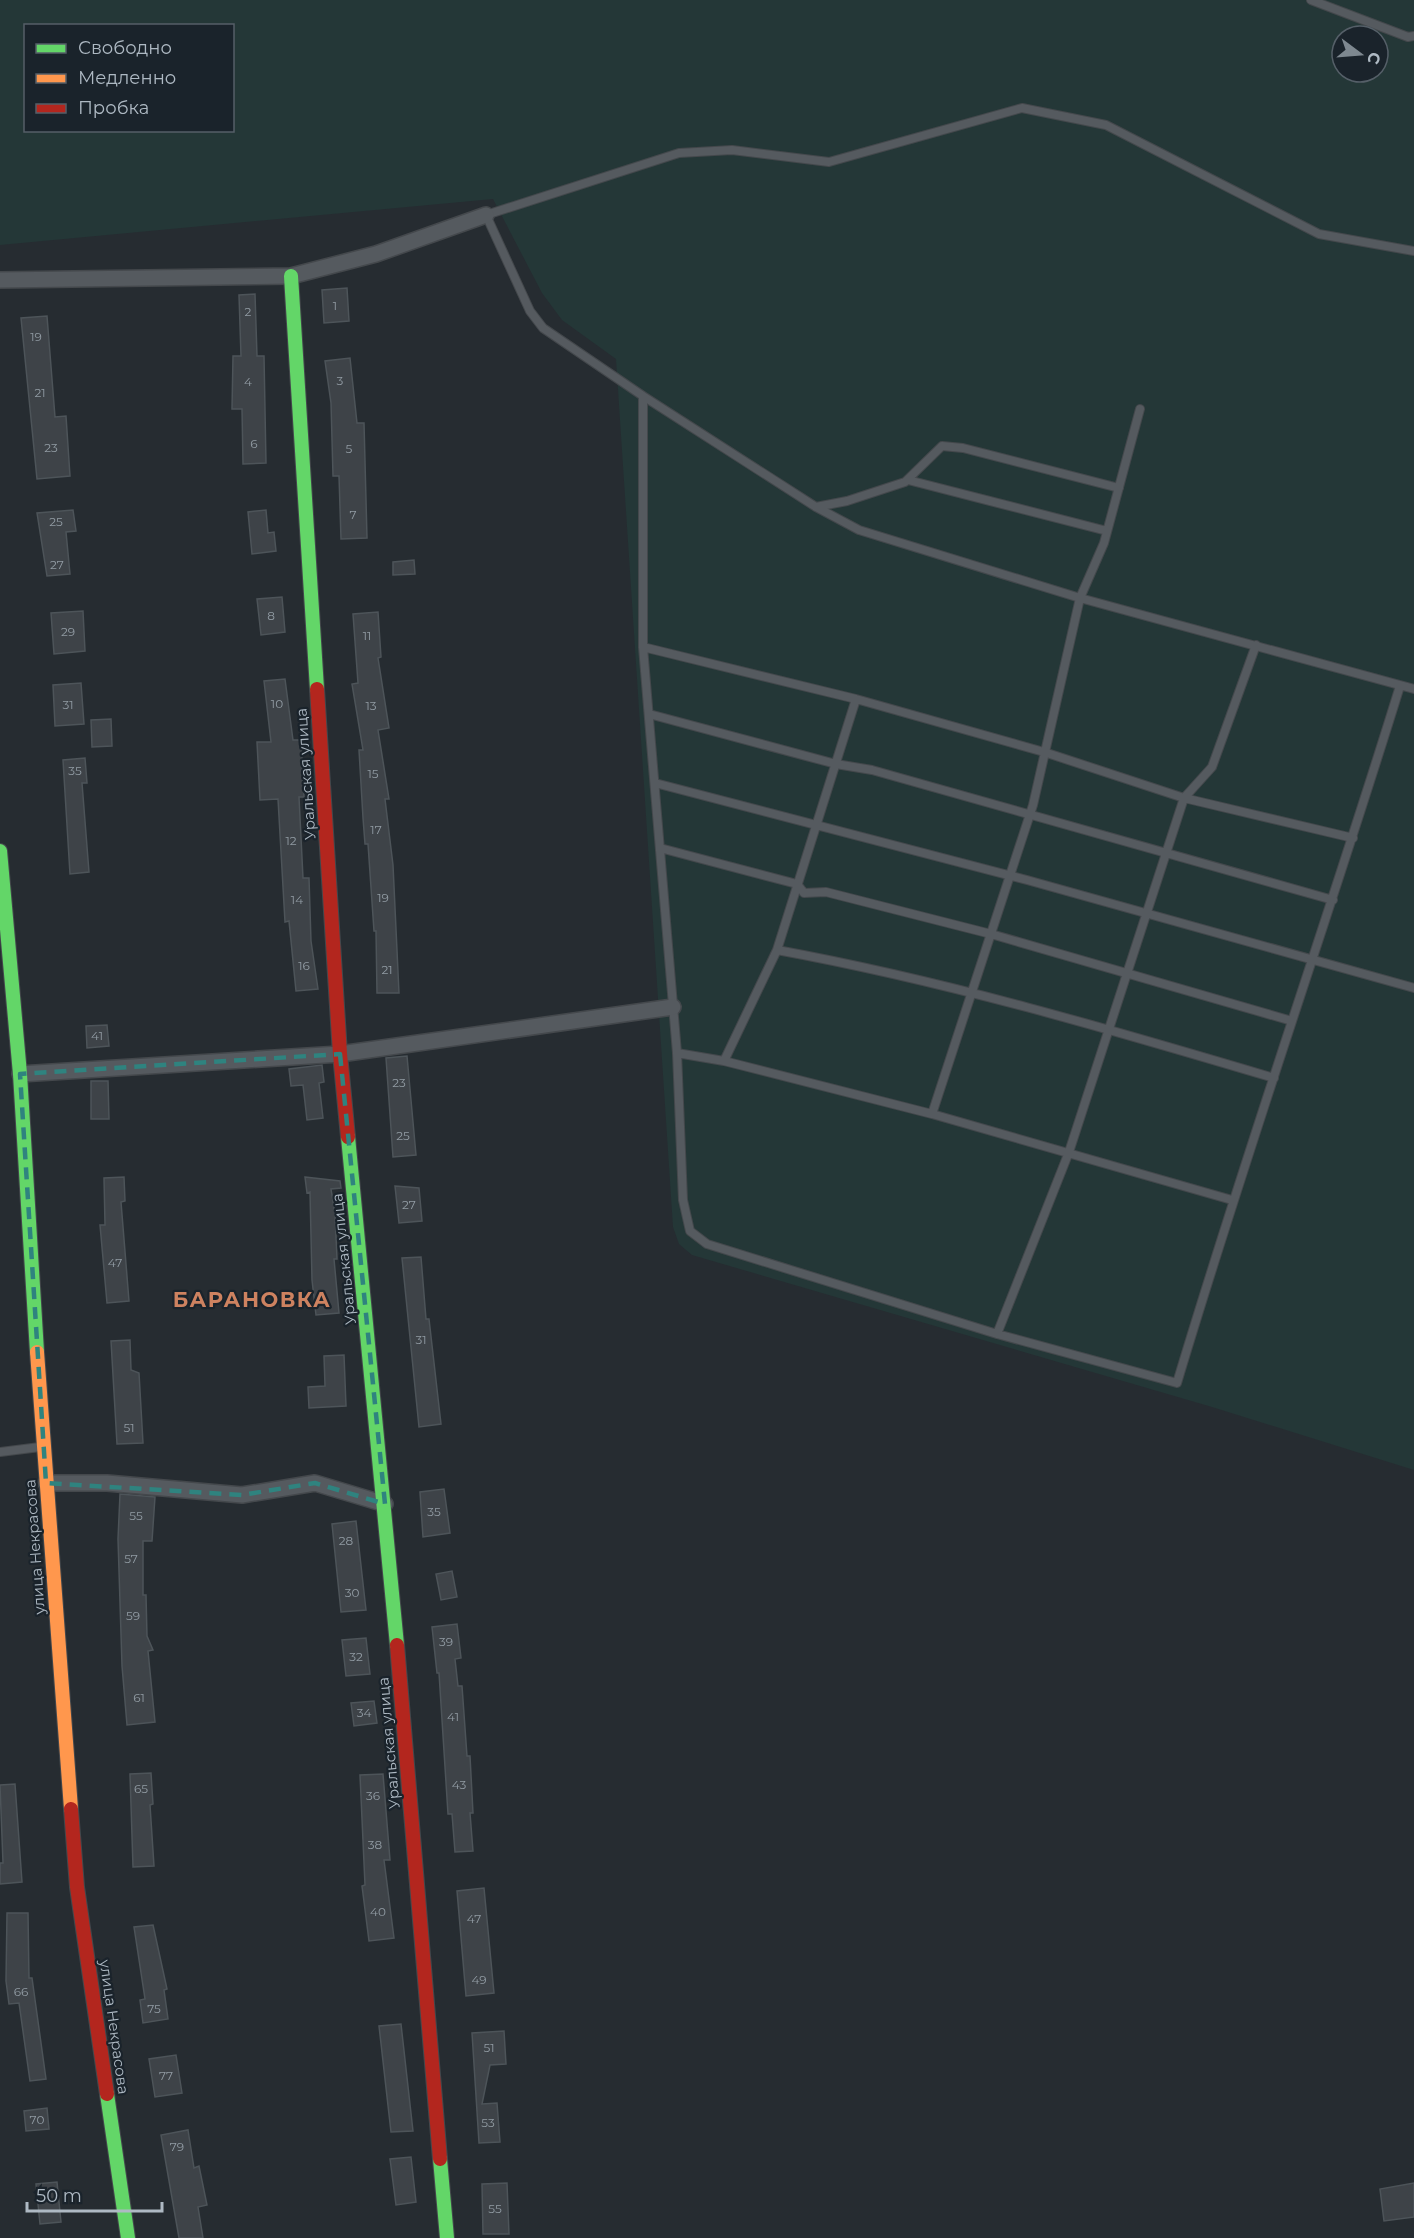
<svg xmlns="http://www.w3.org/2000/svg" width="1414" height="2238" font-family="Montserrat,sans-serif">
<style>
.green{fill:#243737;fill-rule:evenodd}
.building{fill:#3e4348;stroke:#4d5459;stroke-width:1.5}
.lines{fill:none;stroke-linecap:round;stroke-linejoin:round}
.lane-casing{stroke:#44484c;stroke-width:10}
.street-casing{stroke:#44484c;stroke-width:18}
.fast-casing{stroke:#44484c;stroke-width:16}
.slow-casing{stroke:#44484c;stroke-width:16}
.jam-casing{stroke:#44484c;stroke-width:16}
.lane{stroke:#555a5f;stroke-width:8}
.street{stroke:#555a5f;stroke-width:15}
.fast{stroke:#63d668;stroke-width:14}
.slow{stroke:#ff974d;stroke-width:14}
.jam{stroke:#b3261e;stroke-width:14}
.marked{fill:none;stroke:#2f837f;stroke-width:4.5;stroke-dasharray:12 8;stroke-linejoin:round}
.labels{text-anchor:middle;stroke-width:4.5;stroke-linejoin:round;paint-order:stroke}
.number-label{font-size:12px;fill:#929ca4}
.street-label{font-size:15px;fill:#aeb9c3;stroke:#1a232b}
.district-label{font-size:21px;font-weight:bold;letter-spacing:1.5px;fill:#cd8260;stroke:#1a232b}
</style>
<rect width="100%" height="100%" fill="#262c31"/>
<path class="green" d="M 0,0 L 1414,0 L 1414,1470 L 1212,1407 L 692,1255 L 679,1244 L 673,1227 L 616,359 L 562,320 L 542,293 L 493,199 L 0,245 ZM 26,26 L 232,26 L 232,130 L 26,130 ZM 1342,36 L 1378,36 L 1378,72 L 1342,72 Z"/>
<path class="building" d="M 347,288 L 349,321 L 324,323 L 322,290 Z
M 255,294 L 257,356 L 264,356 L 266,463 L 243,464 L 242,409 L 232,409 L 233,356 L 241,356 L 239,295 Z
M 47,316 L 55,417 L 66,416 L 70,476 L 37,479 L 21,318 Z
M 350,358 L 357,423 L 364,423 L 367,538 L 341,539 L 339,476 L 333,476 L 331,403 L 325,361 Z
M 73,510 L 76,531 L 66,532 L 70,574 L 47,576 L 37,513 Z
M 266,510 L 268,533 L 274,532 L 276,551 L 252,554 L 248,512 Z
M 414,560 L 415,574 L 393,575 L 393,562 Z
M 282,597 L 285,632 L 261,635 L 257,599 Z
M 83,611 L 85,651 L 54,654 L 51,613 Z
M 378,612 L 381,657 L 378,658 L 389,728 L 378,730 L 389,799 L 385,799 L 393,865 L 399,993 L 377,993 L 376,931 L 374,931 L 368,844 L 365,844 L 363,818 L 359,750 L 363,750 L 352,684 L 358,683 L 353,614 Z
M 285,679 L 293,740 L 301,740 L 304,797 L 299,797 L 303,878 L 309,878 L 311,941 L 318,989 L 296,991 L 289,921 L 285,922 L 278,799 L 260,800 L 257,742 L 271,742 L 264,681 Z
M 81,683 L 84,724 L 55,726 L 53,685 Z
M 111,719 L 112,746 L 92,747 L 91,720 Z
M 85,758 L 87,783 L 82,783 L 89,872 L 70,874 L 63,760 Z
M 107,1025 L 109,1046 L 87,1048 L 86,1026 Z
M 407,1056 L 416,1155 L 393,1157 L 386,1058 Z
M 322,1065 L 324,1082 L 319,1083 L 323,1118 L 307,1120 L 303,1085 L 291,1086 L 289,1069 Z
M 91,1081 L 108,1081 L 109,1119 L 91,1119 Z
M 124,1177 L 125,1201 L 121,1202 L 129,1301 L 107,1303 L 100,1225 L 105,1225 L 104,1178 Z
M 305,1177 L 340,1181 L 341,1188 L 331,1189 L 335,1213 L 337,1259 L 334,1259 L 339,1313 L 316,1315 L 312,1280 L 310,1192 L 307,1193 Z
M 395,1186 L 419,1188 L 422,1221 L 399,1223 Z
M 421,1257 L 426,1319 L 429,1319 L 441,1424 L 419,1427 L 402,1258 Z
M 130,1340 L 131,1370 L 139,1373 L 143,1443 L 117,1444 L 111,1341 Z
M 344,1355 L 346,1406 L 309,1408 L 308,1387 L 325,1386 L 324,1356 Z
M 444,1489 L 450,1533 L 423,1537 L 420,1492 Z
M 120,1494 L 155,1497 L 152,1541 L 143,1541 L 143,1595 L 146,1595 L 147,1636 L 153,1650 L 148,1651 L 155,1722 L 127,1725 L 122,1666 L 118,1539 Z
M 356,1521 L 366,1610 L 341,1612 L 332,1524 Z
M 452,1571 L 457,1597 L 441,1600 L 436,1574 Z
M 457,1624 L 461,1658 L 455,1659 L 458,1686 L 462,1686 L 467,1756 L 470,1756 L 473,1813 L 470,1813 L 473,1851 L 455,1852 L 452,1814 L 448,1814 L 439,1673 L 437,1673 L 432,1627 Z
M 366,1638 L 370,1674 L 346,1676 L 342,1640 Z
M 374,1701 L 377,1723 L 354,1726 L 351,1703 Z
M 151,1773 L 153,1804 L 150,1805 L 154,1866 L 133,1867 L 130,1774 Z
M 383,1774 L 390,1860 L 384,1860 L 394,1938 L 369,1941 L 362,1886 L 365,1885 L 360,1775 Z
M 15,1784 L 22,1882 L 0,1884 L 0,1863 L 3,1863 L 0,1785 Z
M 484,1888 L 494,1993 L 466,1996 L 457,1891 Z
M 7,1913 L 28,1913 L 29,1978 L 32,1978 L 46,2079 L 30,2081 L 19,2003 L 9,2004 L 6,1981 Z
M 153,1925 L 167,1989 L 164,1990 L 168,2019 L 143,2023 L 140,2000 L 145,1999 L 134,1927 Z
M 401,2024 L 413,2131 L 391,2132 L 379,2026 Z
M 504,2031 L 506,2064 L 490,2065 L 482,2104 L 497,2103 L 500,2142 L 479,2143 L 472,2033 Z
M 176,2055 L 182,2093 L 155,2097 L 149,2059 Z
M 47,2108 L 49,2129 L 26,2131 L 24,2111 Z
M 188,2130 L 194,2168 L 199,2166 L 207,2205 L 198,2207 L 203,2238 L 179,2238 L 161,2135 Z
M 411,2157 L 416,2202 L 396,2205 L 390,2159 Z
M 57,2182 L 61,2222 L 40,2224 L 36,2184 Z
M 507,2183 L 509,2234 L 483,2234 L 482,2184 Z
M 1414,2183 L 1414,2217 L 1384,2221 L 1380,2189 Z"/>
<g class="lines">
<g class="lane-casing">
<path id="lane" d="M 1311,0 L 1408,37 L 1414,36
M 643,396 L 816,507 L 859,530 L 1080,598 L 1414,689
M 908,480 L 1107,531
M 816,507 L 847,501 L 905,482 L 942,446 L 963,448 L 1119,488
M 643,647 L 856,699 L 1044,752 L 1184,798 L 1353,838
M 1400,686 C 1328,919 1247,1149 1177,1383 L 997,1334 L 707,1244 L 690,1231 L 683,1200 L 677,1053 L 643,647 L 643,396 L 543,328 L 530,311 L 486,215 L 679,153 L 732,150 L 829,162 L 1022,108 L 1106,125 L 1319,234 L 1414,251
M 649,714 L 836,764 L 872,770 L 1333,900
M 655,783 L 1027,880 L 1414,988
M 660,848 L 797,884 L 804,893 L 826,892 L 991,934 L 1292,1021
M 777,950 C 946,981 1109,1029 1274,1078
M 677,1053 L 724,1061 L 932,1114 L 1232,1200
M 724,1061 L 777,950 L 856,699
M 932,1114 L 1033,805 L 1080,598 L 1104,543 L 1140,409
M 997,1334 L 1069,1152 L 1184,798 L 1212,767 L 1256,645
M 0,1452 L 40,1447"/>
</g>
<g class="street-casing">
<path id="street" d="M 0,280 L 291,276 L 376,254 L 486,215
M 20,1074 L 340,1054 L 673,1007
M 46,1483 L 107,1483 L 242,1495 L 315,1483 L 385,1504"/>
</g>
<g class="fast-casing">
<path id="fast" d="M 291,276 L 317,689
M 0,851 L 20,1074 L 37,1352
M 348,1137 L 397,1645
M 107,2094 L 128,2238
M 440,2159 L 447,2238"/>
</g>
<g class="slow-casing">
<path id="slow" d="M 37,1352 L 71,1809"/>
</g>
<g class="jam-casing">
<path id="jam" d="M 317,689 L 340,1054 L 348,1137
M 397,1645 L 440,2159
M 71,1809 L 77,1887 L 107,2094"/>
</g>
<use href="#lane" class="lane"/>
<use href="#street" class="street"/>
<use href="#fast" class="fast"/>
<use href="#slow" class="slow"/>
<use href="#jam" class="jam"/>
</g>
<path class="marked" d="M 340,1054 L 385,1504 L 315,1483 L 242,1495 L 46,1483 L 20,1074 Z"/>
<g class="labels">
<g class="number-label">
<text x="335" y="310">1</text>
<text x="248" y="316">2</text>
<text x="36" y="341">19</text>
<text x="340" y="385">3</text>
<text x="248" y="386">4</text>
<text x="40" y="397">21</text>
<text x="254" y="448">6</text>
<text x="51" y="452">23</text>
<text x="349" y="453">5</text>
<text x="353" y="519">7</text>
<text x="56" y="526">25</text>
<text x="57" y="569">27</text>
<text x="271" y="620">8</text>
<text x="68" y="636">29</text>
<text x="367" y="640">11</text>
<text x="277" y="708">10</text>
<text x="68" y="709">31</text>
<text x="371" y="710">13</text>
<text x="75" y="775">35</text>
<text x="373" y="778">15</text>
<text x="376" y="834">17</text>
<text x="291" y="845">12</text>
<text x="383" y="902">19</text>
<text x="297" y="904">14</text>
<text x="304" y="970">16</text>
<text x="387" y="974">21</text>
<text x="97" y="1040">41</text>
<text x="399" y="1087">23</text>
<text x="403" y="1140">25</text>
<text x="409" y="1209">27</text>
<text x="115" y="1267">47</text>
<text x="421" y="1344">31</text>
<text x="129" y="1432">51</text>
<text x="434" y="1516">35</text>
<text x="136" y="1520">55</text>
<text x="346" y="1545">28</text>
<text x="131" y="1563">57</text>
<text x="352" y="1597">30</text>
<text x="133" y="1620">59</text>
<text x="446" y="1646">39</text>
<text x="356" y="1661">32</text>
<text x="139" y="1702">61</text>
<text x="364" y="1717">34</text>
<text x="453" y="1721">41</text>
<text x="459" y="1789">43</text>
<text x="141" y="1793">65</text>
<text x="373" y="1800">36</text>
<text x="375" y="1849">38</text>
<text x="378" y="1916">40</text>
<text x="474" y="1923">47</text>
<text x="479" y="1984">49</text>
<text x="21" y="1996">66</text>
<text x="154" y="2013">75</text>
<text x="489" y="2052">51</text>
<text x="166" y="2080">77</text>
<text x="37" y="2124">70</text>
<text x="488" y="2127">53</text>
<text x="177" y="2151">79</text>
<text x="495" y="2213">55</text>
</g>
<g class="street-label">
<text transform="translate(306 774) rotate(-94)" y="5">Уральская улица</text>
<text transform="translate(344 1259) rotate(-96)" y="5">Уральская улица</text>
<text transform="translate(35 1547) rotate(-94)" y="5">улица Некрасова</text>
<text transform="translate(389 1743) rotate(-95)" y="5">Уральская улица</text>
<text transform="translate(114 2027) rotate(82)" y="5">улица Некрасова</text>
</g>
<g class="district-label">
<text x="252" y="1307">БАРАНОВКА</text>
</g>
</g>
<rect x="24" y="24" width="210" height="108" fill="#1a232b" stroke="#555f68" stroke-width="1.5"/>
<rect x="36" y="44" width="30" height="9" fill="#63d668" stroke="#555f68" stroke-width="1.5"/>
<text x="78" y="54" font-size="18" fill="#aeb9c3">Свободно</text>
<rect x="36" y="74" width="30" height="9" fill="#ff974d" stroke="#555f68" stroke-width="1.5"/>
<text x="78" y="84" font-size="18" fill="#aeb9c3">Медленно</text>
<rect x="36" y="104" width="30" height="9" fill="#b3261e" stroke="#555f68" stroke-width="1.5"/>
<text x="78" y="114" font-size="18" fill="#aeb9c3">Пробка</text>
<g transform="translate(1360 54) rotate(106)"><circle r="28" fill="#1a232b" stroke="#555f68" stroke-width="1.5"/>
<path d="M0-4.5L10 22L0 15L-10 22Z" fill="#7e8890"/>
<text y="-9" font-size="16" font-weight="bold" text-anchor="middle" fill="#aeb9c3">С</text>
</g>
<path d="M27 2202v9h135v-9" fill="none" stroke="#aeb9c3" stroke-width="3"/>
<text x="36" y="2202" font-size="18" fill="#aeb9c3" stroke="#1a232b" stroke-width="4.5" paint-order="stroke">50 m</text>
</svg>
